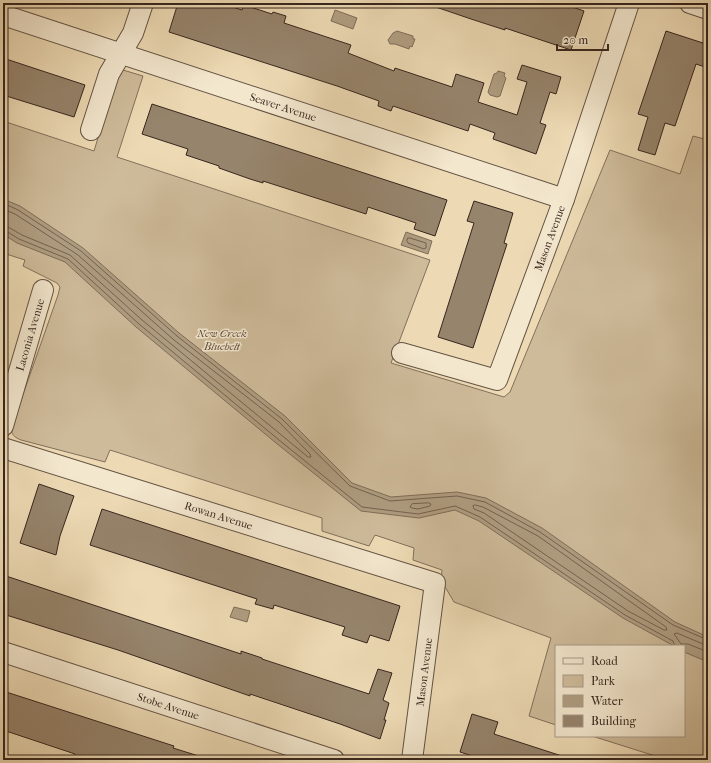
<svg xmlns="http://www.w3.org/2000/svg" width="711" height="763" font-family="'IM FELL French Canon',serif">
<style>
.green{fill:#cebb9a;stroke:#82705c}
.water{fill:#af9d81;stroke:#7f6d59}
.lines{fill:none;stroke-linecap:round;stroke-linejoin:round}
.shore{stroke:#736250;stroke-width:1}
.building{fill:#96846c;stroke:#37261e}
.street-casing{stroke:#645344;stroke-width:22}
.street{stroke:#f3e7ce;stroke-width:20}
.labels{text-anchor:middle;stroke-width:3;stroke-linejoin:round;paint-order:stroke}
.street-label{font-size:11px;fill:#37261e;stroke:#f3e7ce}
.park-label{font-size:11px;font-style:italic;fill:#5d4b3d;stroke:#f3e7ce}
</style>
<rect width="100%" height="100%" fill="#eddab4"/>
<filter id="stains"><feTurbulence type="fractalNoise" baseFrequency=".005" numOctaves="4"/><feColorMatrix values="0 0 0 0 .2 0 0 0 0 .09 0 0 0 0 .02 0 0 0 .5 -.17"/></filter>
<radialGradient id="worn" r=".72"><stop offset=".6" stop-color="#630" stop-opacity="0"/><stop offset="1" stop-color="#630" stop-opacity=".3"/></radialGradient>
<path class="green" d="M 123,70 L 143,76 L 117,157 L 430,260 L 391,363 L 504,397 L 510,392 L 610,150 L 680,174 L 693,136 L 708,140 L 708,760 L 668,760 L 592,736 L 684,736 L 684,646 L 556,646 L 556,725 L 529,716 L 551,638 L 454,602 L 441,580 L 442,570 L 413,560 L 414,548 L 375,535 L 369,546 L 322,531 L 322,518 L 110,450 L 105,462 L 21,440 C 9,435 11,431 14,420 L 58,295 L 60,287 L 57,283 L 23,266 L 25,260 L 3,253 L 3,121 L 94,151 L 118,72 Z"/>
<path class="water" d="M 335,10 L 357,18 L 353,29 L 331,21 Z
M 397,31 L 413,36 L 413,39 L 415,39 L 412,47 L 410,46 L 409,49 L 395,44 L 390,44 L 388,40 L 393,33 Z
M 498,71 L 505,73 L 504,76 L 506,78 L 500,96 L 497,97 L 490,95 L 488,92 L 494,74 L 497,73 Z
M 3,199 L 20,206 L 83,248 L 179,333 L 285,416 L 352,483 L 391,497 L 457,492 L 486,498 L 542,528 L 675,622 L 708,637 L 708,662 L 684,652 L 684,646 L 674,646 L 623,618 L 479,521 L 455,510 L 419,518 L 361,511 L 276,443 L 136,327 L 65,262 L 17,243 L 3,234 Z
M 406,232 L 432,241 L 428,254 L 401,245 Z
M 234,607 L 250,611 L 247,622 L 230,617 Z"/>
<g class="lines">
<path class="shore" d="M 3,203 L 18,210 L 81,251 L 177,336 L 282,419 L 350,486 L 390,501 L 457,496 L 485,502 L 540,532 L 673,625 L 708,640
M 3,209 L 15,214 L 78,255 L 174,340 L 279,422 L 310,454 L 311,457 L 308,457 L 142,320 L 70,255 L 22,235 L 8,227 L 3,226
M 3,231 L 6,231 L 19,239 L 68,259 L 139,324 L 279,440 L 362,507 L 418,514 L 455,506 L 480,517 L 625,615 L 673,641 L 675,646
M 408,238 L 410,238 L 426,243 L 426,248 L 424,249 L 408,243 L 407,241 Z
M 429,503 L 431,504 L 430,506 L 418,509 L 412,508 L 410,507 L 412,504 Z
M 475,505 L 483,507 L 538,536 L 666,627 L 667,630 L 664,630 L 628,611 L 484,513 L 474,509 L 473,506 Z
M 708,645 L 703,644 L 677,633 L 674,634 L 681,644 L 688,644 L 708,652"/>
</g>
<path class="building" d="M 178,3 L 220,3 L 242,10 L 244,5 L 272,14 L 273,12 L 286,16 L 284,23 L 351,45 L 348,53 L 394,71 L 395,68 L 452,87 L 456,74 L 484,83 L 478,102 L 517,115 L 527,82 L 517,79 L 522,65 L 561,77 L 556,94 L 550,92 L 540,123 L 546,125 L 536,154 L 493,139 L 495,133 L 470,124 L 468,131 L 393,106 L 391,111 L 378,106 L 379,101 L 337,86 L 169,32 Z
M 430,3 L 561,3 L 584,11 L 571,50 L 505,28 L 505,30 L 471,19 L 430,5 Z
M 666,31 L 703,43 L 703,44 L 708,46 L 708,68 L 696,64 L 675,126 L 665,123 L 655,155 L 638,150 L 648,117 L 638,114 Z
M 3,58 L 85,85 L 74,117 L 3,95 Z
M 152,104 L 447,200 L 435,236 L 414,229 L 416,223 L 368,207 L 366,214 L 263,181 L 263,183 L 250,179 L 219,168 L 219,166 L 186,155 L 188,149 L 142,134 Z
M 474,201 L 513,213 L 504,243 L 507,244 L 473,348 L 438,337 L 474,223 L 467,221 Z
M 39,484 L 74,496 L 60,536 L 56,555 L 20,543 Z
M 102,509 L 400,606 L 389,641 L 370,635 L 367,643 L 342,635 L 345,627 L 274,605 L 273,609 L 255,604 L 257,599 L 90,545 Z
M 3,575 L 241,654 L 241,651 L 262,658 L 262,659 L 369,694 L 378,669 L 392,673 L 383,700 L 389,703 L 384,720 L 386,720 L 380,739 L 340,724 L 250,694 L 250,696 L 118,650 L 3,614 Z
M 3,691 L 174,746 L 173,748 L 202,757 L 201,760 L 87,760 L 75,756 L 75,754 L 3,730 Z
M 472,714 L 498,722 L 494,734 L 565,757 L 565,760 L 485,760 L 460,752 Z"/>
<g class="lines">
<g class="street-casing">
<g id="street">
<path d="M 690,3 L 708,9"/>
<path id="s1" d="M 3,15 L 564,199"/>
<path d="M 91,130 L 109,74 L 133,33 L 143,3"/>
<path id="s2" d="M 402,353 L 497,380 L 564,199 L 629,3"/>
<path id="s3" d="M 3,426 L 43,290"/>
<path id="s4" d="M 3,448 L 435,583 L 412,760"/>
<path id="s5" d="M 3,652 L 334,760"/>
</g>
</g>
<use href="#street" class="street"/>
</g>
<g class="labels">
<g class="street-label">
<text dy="4" stroke="none"><textPath href="#s1" startOffset="295">Seaver Avenue</textPath></text>
<text dy="4" stroke="none"><textPath href="#s2" startOffset="250">Mason Avenue</textPath></text>
<text dy="4" stroke="none"><textPath href="#s3" startOffset="95">Laconia Avenue</textPath></text>
<text dy="4" stroke="none"><textPath href="#s4" startOffset="226">Rowan Avenue</textPath></text>
<text transform="translate(424 672) rotate(-83)" y="4">Mason Avenue</text>
<text dy="4" stroke="none"><textPath href="#s5" startOffset="174">Stobe Avenue</textPath></text>
</g>
<g class="park-label">
<text x="222" y="337">New Creek<tspan x="222" dy="13">Bluebelt</tspan></text>
</g>
</g>
<rect width="711" height="763" fill="none" stroke="#eddab4" stroke-width="16"/>
<rect x="4" y="4" width="703" height="755" fill="none" stroke="#37261e" stroke-width="2"/>
<rect x="8" y="8" width="695" height="747" fill="none" stroke="#37261e"/>
<rect x="555" y="645" width="130" height="92" fill="#f3e7ce" stroke="#a89a88"/>
<rect x="563" y="658" width="20" height="6" fill="#f3e7ce" stroke="#a89a88"/>
<text x="591" y="665" font-size="12" fill="#37261e">Road</text>
<rect x="563" y="675" width="20" height="12" fill="#cebb9a" stroke="#a89a88"/>
<text x="591" y="685" font-size="12" fill="#37261e">Park</text>
<rect x="563" y="695" width="20" height="12" fill="#af9d81" stroke="#a89a88"/>
<text x="591" y="705" font-size="12" fill="#37261e">Water</text>
<rect x="563" y="715" width="20" height="12" fill="#96846c" stroke="#a89a88"/>
<text x="591" y="725" font-size="12" fill="#37261e">Building</text>
<path d="M557 44v6h51v-6" fill="none" stroke="#37261e" stroke-width="2"/>
<text x="563" y="44" font-size="12" fill="#37261e" stroke="#f3e7ce" stroke-width="3" paint-order="stroke">20 m</text>
<rect width="100%" height="100%" filter="url(#stains)"/>
<rect width="100%" height="100%" fill="url(#worn)"/>
</svg>
